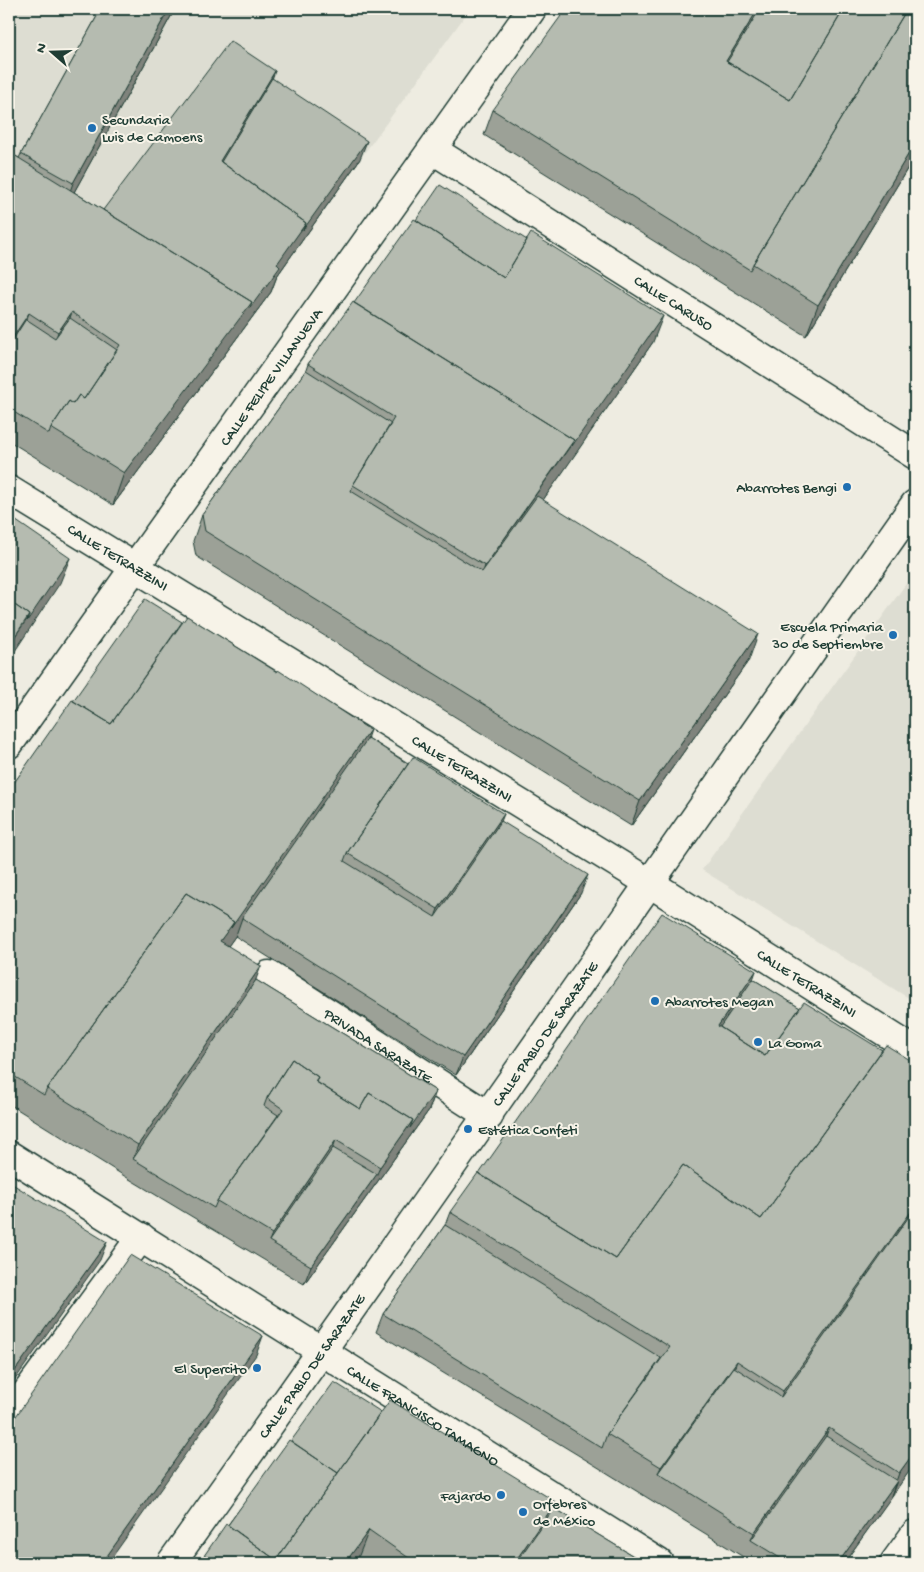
<svg xmlns="http://www.w3.org/2000/svg" width="924" height="1572" font-family="'Gochi Hand',sans-serif">
<style>
.built{fill:#ddddd2}
.lines{fill:none;stroke-linecap:round;stroke-linejoin:round}
.minor-casing{stroke:#1f3d34;stroke-width:31}
.minor{stroke:#f7f3e8;stroke-width:28}
.wall{fill:#9ca197;stroke:#1f3d34}
.shaded-wall{fill:#7f837b;stroke:#1f3d34}
.building{fill:#b5bbb0;stroke:#1f3d34}
.poi-dot{fill:#1f6fb2;stroke:#f7f3e8;stroke-width:2}
.labels{text-anchor:middle;stroke-width:4;stroke-linejoin:round;paint-order:stroke}
.poi-label{font-size:15px;fill:#1f3d34;stroke:#f7f3e8;text-anchor:start}
.street-label{font-size:15px;fill:#1f3d34;stroke:#f7f3e8}
</style>
<rect width="100%" height="100%" fill="#eeece1"/>
<filter id="ink" filterUnits="userSpaceOnUse"><feTurbulence type="fractalNoise" baseFrequency=".02" numOctaves="2"/><feDisplacementMap in="SourceGraphic" scale="10" xChannelSelector="R" yChannelSelector="G"/><feConvolveMatrix kernelMatrix="1 2 1 2 8 2 1 2 1" color-interpolation-filters="sRGB"/></filter>
<g filter="url(#ink)">
<path class="built" d="M 9,9 L 470,9 L 360,159 L 221,66 L 91,239 L 9,190 Z
M 915,571 L 915,1002 L 702,870 Z"/>
<g class="lines">
<g class="minor-casing">
<g id="minor">
<path id="s1" d="M 433,150 L 915,455"/>
<path id="s2" d="M 9,490 L 648,882 L 915,1051"/>
<path id="s3" d="M 9,744 L 532,9"/>
<path id="s4" d="M 269,975 L 489,1116"/>
<path id="s5" d="M 9,1155 L 659,1563"/>
<path d="M 16,1407 L 141,1237"/>
<path id="s6" d="M 171,1563 C 422,1213 666,857 915,504"/>
<path d="M 894,1563 L 915,1534"/>
</g>
</g>
<use href="#minor" class="minor"/>
</g>
<path class="wall" d="M 101,9 L 175,9 L 74,192 L 103,210 L 272,78 L 360,159 L 277,276 L 271,292 L 113,505 L 9,441 L 9,152 L 19,158 L 21,154 Z
M 493,110 L 915,156 L 806,336 L 484,135 Z
M 354,303 L 653,342 L 543,500 L 749,660 L 631,826 L 196,556 L 193,541 L 202,515 L 306,370 L 308,364 Z
M 73,701 L 368,738 L 501,821 L 581,893 L 456,1075 L 235,936 L 236,935 L 228,946 L 256,980 L 436,1091 L 429,1110 L 304,1284 L 126,1177 L 9,1104 L 9,790 Z
M 753,979 L 800,1008 L 882,1050 L 915,1063 L 915,1463 L 844,1563 L 753,1563 L 596,1466 L 376,1332 L 383,1314 L 445,1225 L 450,1212 Z
M 381,1412 L 554,1508 L 645,1563 L 360,1563 L 357,1561 L 356,1563 L 199,1563 L 291,1441 Z"/>
<path class="shaded-wall" d="M 169,9 L 175,9 L 62,214 L 73,183 Z
M 758,9 L 764,9 L 726,70 L 726,61 Z
M 275,71 L 266,96 L 220,171 L 220,161 Z
M 367,141 L 360,159 L 277,276 L 271,292 L 113,505 L 124,473 L 306,223 Z
M 915,143 L 915,156 L 806,336 L 818,305 Z
M 72,312 L 61,344 L 46,364 L 58,332 Z
M 29,313 L 17,345 L 9,357 L 9,343 Z
M 663,316 L 653,342 L 563,472 L 473,598 L 485,566 Z
M 70,558 L 60,583 L 9,660 L 9,645 Z
M 758,634 L 749,660 L 631,826 L 640,801 Z
M 370,730 L 361,756 L 242,918 L 236,935 L 209,973 L 220,941 Z
M 504,814 L 494,839 L 429,934 L 438,909 Z
M 588,875 L 581,893 L 456,1075 L 463,1057 Z
M 261,966 L 249,998 L 133,1159 L 138,1145 Z
M 756,971 L 747,997 L 719,1036 L 718,1026 Z
M 436,1091 L 429,1110 L 304,1284 L 311,1266 L 377,1174 L 380,1167 L 413,1120 Z
M 336,1140 L 326,1166 L 269,1241 L 272,1234 Z
M 915,1196 L 915,1211 L 772,1423 L 783,1391 Z
M 107,1242 L 100,1260 L 9,1388 L 9,1379 Z
M 263,1336 L 256,1355 L 108,1563 L 102,1563 Z
M 737,1361 L 725,1393 L 658,1473 L 661,1467 Z
M 829,1428 L 819,1454 L 751,1540 L 754,1533 Z
M 915,1451 L 915,1463 L 890,1499 L 899,1473 Z
M 897,1481 L 890,1499 L 844,1563 L 838,1563 Z
M 556,1502 L 545,1533 L 524,1563 L 514,1563 Z
M 369,1530 L 356,1563 L 345,1563 Z"/>
<path class="building" d="M 101,9 L 169,9 L 73,183 L 21,154 Z
M 566,9 L 758,9 L 726,61 L 790,100 L 844,9 L 907,9 L 753,264 L 750,270 L 493,110 Z
M 760,9 L 844,9 L 790,100 L 727,62 Z
M 907,9 L 915,9 L 915,143 L 818,305 L 753,264 Z
M 230,41 L 275,71 L 220,161 L 306,223 L 277,264 L 280,267 L 250,308 L 252,302 L 103,210 Z
M 272,78 L 367,141 L 303,230 L 306,223 L 221,162 Z
M 9,152 L 252,302 L 124,473 L 51,428 L 69,401 L 73,404 L 79,395 L 84,399 L 120,345 L 72,312 L 58,332 L 29,313 L 9,343 Z
M 440,185 L 527,240 L 504,278 L 416,220 Z
M 414,219 L 504,278 L 531,233 L 663,316 L 572,446 L 574,440 L 354,303 Z
M 353,302 L 574,440 L 485,566 L 353,485 L 394,418 L 308,364 Z
M 70,318 L 117,350 L 84,399 L 79,395 L 73,404 L 69,401 L 51,428 L 49,434 L 9,409 L 9,346 L 26,319 L 55,338 Z
M 306,370 L 391,424 L 353,485 L 351,491 L 482,572 L 537,496 L 758,634 L 640,801 L 205,531 L 202,515 Z
M 9,516 L 70,558 L 27,621 L 29,615 L 9,601 Z
M 145,599 L 182,622 L 111,724 L 73,701 Z
M 9,601 L 29,615 L 9,645 Z
M 187,616 L 277,672 L 278,670 L 370,730 L 231,928 L 234,922 L 186,893 L 47,1089 L 44,1095 L 9,1073 L 9,790 L 72,700 L 111,724 Z
M 368,738 L 408,764 L 347,853 L 344,861 L 435,917 L 501,821 L 588,875 L 463,1057 L 242,918 Z
M 413,757 L 504,814 L 438,909 L 347,853 Z
M 186,893 L 234,922 L 220,941 L 261,966 L 138,1145 L 47,1089 Z
M 662,913 L 756,971 L 718,1026 L 765,1056 L 804,1002 L 882,1050 L 761,1219 L 683,1165 L 616,1259 L 479,1174 Z
M 753,979 L 800,1008 L 765,1056 L 720,1027 Z
M 256,980 L 436,1091 L 410,1128 L 413,1120 L 369,1093 L 360,1109 L 316,1082 L 318,1077 L 292,1059 L 267,1098 L 264,1106 L 278,1115 L 217,1201 L 214,1208 L 133,1159 Z
M 886,1045 L 915,1063 L 915,1196 L 912,1200 L 915,1202 L 915,1206 L 783,1391 L 737,1361 L 661,1467 L 607,1434 L 670,1347 L 450,1212 L 478,1173 L 616,1259 L 683,1165 L 761,1219 Z
M 292,1059 L 318,1077 L 315,1081 L 360,1109 L 369,1093 L 413,1120 L 380,1167 L 336,1140 L 272,1234 L 217,1201 L 283,1109 L 267,1098 Z
M 333,1148 L 377,1174 L 311,1266 L 269,1241 Z
M 9,1182 L 107,1242 L 9,1379 Z
M 915,1208 L 915,1451 L 899,1473 L 829,1428 L 754,1533 L 658,1473 L 734,1367 L 781,1397 Z
M 445,1225 L 661,1358 L 607,1434 L 602,1448 L 383,1314 Z
M 130,1255 L 263,1336 L 102,1563 L 9,1563 L 9,1426 Z
M 334,1382 L 381,1412 L 338,1473 L 291,1441 Z
M 390,1400 L 556,1502 L 514,1563 L 416,1563 L 369,1530 L 345,1563 L 199,1563 L 226,1524 L 276,1560 Z
M 826,1436 L 897,1481 L 838,1563 L 788,1563 L 751,1540 Z
M 289,1440 L 338,1473 L 276,1560 L 228,1525 Z
M 554,1508 L 645,1563 L 516,1563 Z"/>
</g>
<g class="poi-dot">
<circle cx="92" cy="128" r="5"/>
<circle cx="847" cy="487" r="5"/>
<circle cx="893" cy="635" r="5"/>
<circle cx="655" cy="1001" r="5"/>
<circle cx="758" cy="1042" r="5"/>
<circle cx="468" cy="1129" r="5"/>
<circle cx="257" cy="1368" r="5"/>
<circle cx="501" cy="1495" r="5"/>
<circle cx="523" cy="1512" r="5"/>
</g>
<g class="labels">
<g class="poi-label">
<text x="102" y="124">Secundaria<tspan x="102" dy="17">Luis de Camoens</tspan></text>
<text x="837" y="492" text-anchor="end">Abarrotes Bengi</text>
<text x="883" y="631" text-anchor="end">Escuela Primaria<tspan x="883" dy="17">30 de Septiembre</tspan></text>
<text x="665" y="1006">Abarrotes Megan</text>
<text x="768" y="1047">La Goma</text>
<text x="478" y="1134">Estética Confeti</text>
<text x="247" y="1373" text-anchor="end">El Supercito</text>
<text x="491" y="1500" text-anchor="end">Fajardo</text>
<text x="533" y="1508">Orfebres<tspan x="533" dy="17">de México</tspan></text>
</g>
<g class="street-label">
<text dy="5" stroke="none"><textPath href="#s1" startOffset="285">CALLE CARUSO</textPath></text>
<text dy="5" stroke="none"><textPath href="#s3" startOffset="451">CALLE FELIPE VILLANUEVA</textPath></text>
<text dy="5" stroke="none"><textPath href="#s2" startOffset="128">CALLE TETRAZZINI</textPath></text>
<text dy="5" stroke="none"><textPath href="#s2" startOffset="532">CALLE TETRAZZINI</textPath></text>
<text dy="5" stroke="none"><textPath href="#s2" startOffset="938">CALLE TETRAZZINI</textPath></text>
<text dy="5" stroke="none"><textPath href="#s6" startOffset="648">CALLE PABLO DE SARAZATE</textPath></text>
<text dy="5" stroke="none"><textPath href="#s4" startOffset="130">PRIVADA SARAZATE</textPath></text>
<text dy="5" stroke="none"><textPath href="#s6" startOffset="242">CALLE PABLO DE SARAZATE</textPath></text>
<text dy="5" stroke="none"><textPath href="#s5" startOffset="489">CALLE FRANCISCO TAMAGNO</textPath></text>
</g>
</g>
<rect width="924" height="1572" fill="none" stroke="#f7f3e8" stroke-width="30"/>
<rect x="15" y="15" width="894" height="1542" fill="none" stroke="#1f3d34" stroke-width="2" filter="url(#ink)"/>
<g transform="translate(52 52) rotate(290)" stroke="#f7f3e8" stroke-width="4" paint-order="stroke">
<path d="M0-4L9 19L0 12L-9 19Z" fill="#1f3d34"/>
<text y="-8" font-size="14" font-weight="bold" text-anchor="middle" fill="#1f3d34">N</text>
</g>
</svg>
